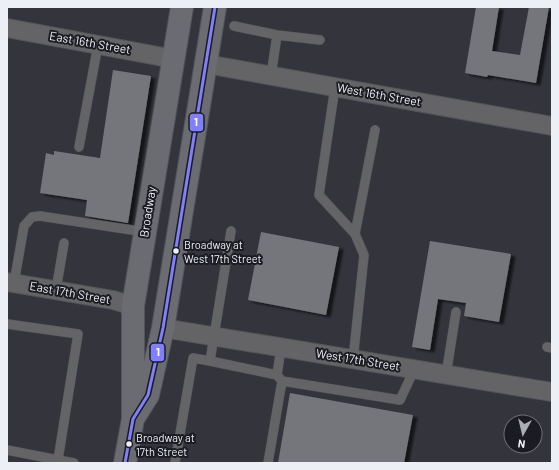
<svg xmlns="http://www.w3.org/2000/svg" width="559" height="470" font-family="Barlow,sans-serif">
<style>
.building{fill:#74757b;filter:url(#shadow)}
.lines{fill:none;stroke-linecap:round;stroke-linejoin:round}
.lane-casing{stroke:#525459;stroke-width:10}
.street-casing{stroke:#525459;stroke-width:20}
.primary-casing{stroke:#525459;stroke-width:24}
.lane{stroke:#646466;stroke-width:9}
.street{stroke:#646466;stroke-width:18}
.primary{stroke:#6b6c71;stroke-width:22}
.bus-1-casing{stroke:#1a1c21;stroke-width:6}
.bus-1{stroke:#8080ff;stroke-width:3}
.bus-dot{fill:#edeff7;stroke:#1a1c21;stroke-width:1.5}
.labels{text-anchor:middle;stroke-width:4;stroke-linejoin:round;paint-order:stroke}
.bus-label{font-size:11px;fill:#edeff7;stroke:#1a1c21;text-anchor:start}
.street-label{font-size:12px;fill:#edeff7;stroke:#1a1c21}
.line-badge{stroke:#1a1c21;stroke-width:1.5}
.badge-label{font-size:11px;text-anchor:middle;font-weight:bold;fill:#fff}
</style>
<defs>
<filter id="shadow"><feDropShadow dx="4.5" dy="2.5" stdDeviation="1" flood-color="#0009"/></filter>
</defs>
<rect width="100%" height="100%" fill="#34353c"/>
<path class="building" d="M 476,7 L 499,7 L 492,51 L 520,55 L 529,7 L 549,7 L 536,83 L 488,75 L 487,77 L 465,73 Z
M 113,70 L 151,76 L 128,223 L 85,216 L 87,200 L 40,193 L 46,153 L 54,155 L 54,151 L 100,158 Z
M 261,232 L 339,247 L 326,315 L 248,300 Z
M 430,241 L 511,254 L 499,322 L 464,316 L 466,303 L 438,299 L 430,350 L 412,347 Z
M 290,393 L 413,415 L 404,463 L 278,463 Z"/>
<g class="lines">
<g class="lane-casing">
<path id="lane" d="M 234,26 L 277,35 L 320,40
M 271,76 L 277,35
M 335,87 L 319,195 L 355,234
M 79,147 L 98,45
M 14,283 L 24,226 L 32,217 L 40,216 L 145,232
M 56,290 L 64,243
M 7,324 L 78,334 L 58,460 L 7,450
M 547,347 L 552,348
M 353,360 L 364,255 L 355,234 L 375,130
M 210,361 L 277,375
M 446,375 L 456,312
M 282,381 L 400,400 L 414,370
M 58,460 L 74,463
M 175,463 L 193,358 L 210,361 L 231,231
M 268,463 L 282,381 L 277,375 L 281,348"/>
</g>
<g class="street-casing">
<path id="street" d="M 7,28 L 174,59
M 206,64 L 552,126
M 7,282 L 113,300 L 133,306
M 163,328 L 552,392"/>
</g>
<g class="primary-casing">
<path id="primary" d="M 133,419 L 148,395 L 163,328 L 215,7
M 125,463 L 133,419 L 133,306 L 182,7"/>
</g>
<use href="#lane" class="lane"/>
<use href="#street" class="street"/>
<use href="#primary" class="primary"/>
<g class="bus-1-casing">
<path id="bus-1" d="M 125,463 L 133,419 L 148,395 L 163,328 L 215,7"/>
</g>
<use href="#bus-1" class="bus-1"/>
</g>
<g class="bus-dot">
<circle cx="176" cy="251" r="3.5"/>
<circle cx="129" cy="444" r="3.5"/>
</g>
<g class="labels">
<g class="bus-label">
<text x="184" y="249">Broadway at<tspan x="184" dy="14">West 17th Street</tspan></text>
<text x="136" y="442">Broadway at<tspan x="136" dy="14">17th Street</tspan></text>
</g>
<g class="street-label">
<text transform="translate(90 43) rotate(10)" y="4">East 16th Street</text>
<text transform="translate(379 95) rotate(10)" y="4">West 16th Street</text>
<text transform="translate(148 212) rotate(-81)" y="4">Broadway</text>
<text transform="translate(70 293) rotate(10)" y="4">East 17th Street</text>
<text transform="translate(358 360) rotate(9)" y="4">West 17th Street</text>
</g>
</g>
<g class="line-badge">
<rect x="189" y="113" width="15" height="19" rx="4" fill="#8080ff"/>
<rect x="150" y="343" width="15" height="19" rx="4" fill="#8080ff"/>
</g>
<g class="badge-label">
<text x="196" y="126">1</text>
<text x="158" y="356">1</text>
</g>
<rect width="559" height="470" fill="none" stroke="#edeff7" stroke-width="16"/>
<g transform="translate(523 434) rotate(188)"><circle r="19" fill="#1a1c21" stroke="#6e7077"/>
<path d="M0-3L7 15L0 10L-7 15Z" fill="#acaeb6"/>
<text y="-6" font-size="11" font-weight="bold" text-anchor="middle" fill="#edeff7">N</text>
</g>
</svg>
